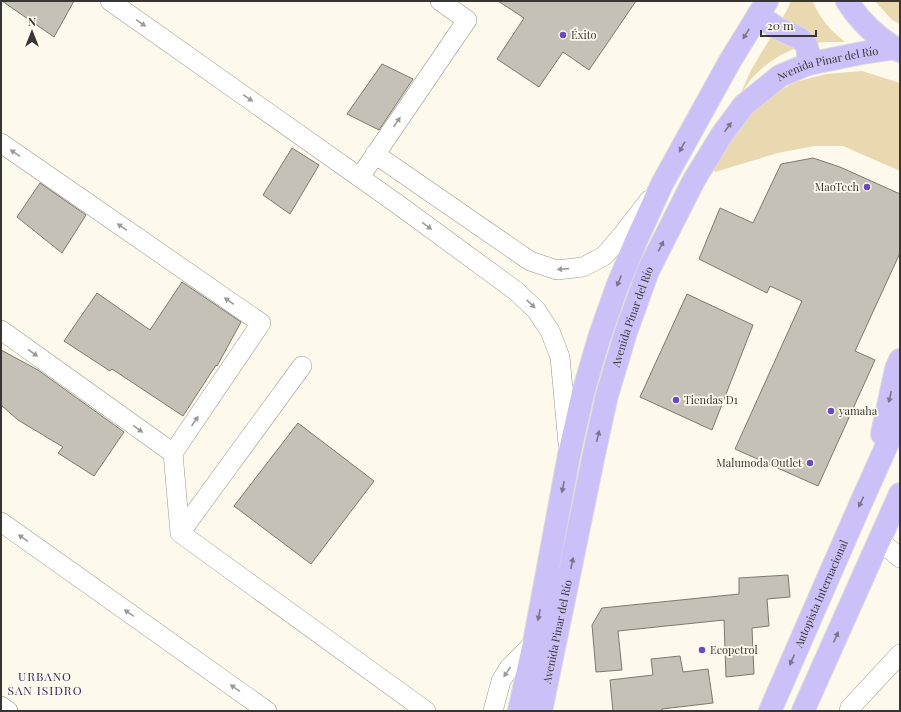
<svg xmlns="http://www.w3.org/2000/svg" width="901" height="712" font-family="'Playfair Display',serif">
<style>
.green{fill:#ead9b0}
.building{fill:#c6c1b6;stroke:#7d796e}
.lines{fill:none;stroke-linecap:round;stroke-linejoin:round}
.minor-casing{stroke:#9b978c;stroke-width:20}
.primary-casing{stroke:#dbdbda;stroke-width:24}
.minor{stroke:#fff;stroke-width:19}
.primary{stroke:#cbc1f8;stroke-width:22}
.oneway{fill:#9c9a98}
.oneway2{fill:#7a758b}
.poi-dot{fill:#6b49c1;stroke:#fdf9ec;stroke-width:1.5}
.labels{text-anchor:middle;stroke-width:3.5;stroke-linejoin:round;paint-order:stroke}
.poi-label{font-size:11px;fill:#383632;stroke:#fdf9ec;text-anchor:start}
.street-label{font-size:11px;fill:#383632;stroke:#fdf9ec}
.neighbourhood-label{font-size:12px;letter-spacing:1px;fill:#362762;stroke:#fdf9ec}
</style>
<rect width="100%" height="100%" fill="#fdf9ec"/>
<path class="green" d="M 791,1 L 813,1 C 819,18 831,31 845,42 C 839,42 832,42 826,42 C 799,43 773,56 754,76 C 747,83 742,93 737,102 L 751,70 L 787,10 Z
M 875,1 L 900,1 L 900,24 L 892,20 Z
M 862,71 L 897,82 L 900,84 L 900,171 L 843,146 L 814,146 L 778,153 L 715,172 L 711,167 L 743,120 L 767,98 L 795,82 L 826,74 Z"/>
<path class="building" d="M 2,1 L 74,1 L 54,37 Z
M 498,1 L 636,1 L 589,70 L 563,52 L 539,87 L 497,59 L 524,18 Z
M 382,64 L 413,79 L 379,130 L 347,114 Z
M 292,148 L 319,165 L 290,214 L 263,195 Z
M 813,158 L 840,167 L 900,194 L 900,253 L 855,351 L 875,360 L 818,486 L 735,449 L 802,301 L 770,286 L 767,293 L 699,259 L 720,208 L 753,223 L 781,164 Z
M 40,183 L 86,215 L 62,253 L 17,217 Z
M 182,282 L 241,322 L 217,366 L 216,365 L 183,416 L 112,369 L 110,371 L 64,341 L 97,293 L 150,330 Z
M 687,294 L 753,325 L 712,430 L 640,397 Z
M 1,350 L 38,370 L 124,432 L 94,476 L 58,453 L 63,447 L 18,420 L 1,405 Z
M 298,423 L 374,481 L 311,564 L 234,506 Z
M 788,575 L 790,597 L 767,599 L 769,626 L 752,628 L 754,674 L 726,677 L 724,620 L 618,631 L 622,670 L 596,672 L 592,625 L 602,608 L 739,594 L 739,578 Z
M 680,656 L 683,672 L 708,669 L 713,703 L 662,709 L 662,711 L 613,711 L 610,680 L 653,675 L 651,659 Z"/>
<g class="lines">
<g class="minor-casing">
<path id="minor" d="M 110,1 L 396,203 L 516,291 L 536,310 L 550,331 L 560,357 L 568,444
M 1,143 L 261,323 L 173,453 L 180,533 L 426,711
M 375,154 L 530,261 L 557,270 L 583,267 L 604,256 L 622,235 L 649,200
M 360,177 L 467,20 L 440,1
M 1,330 L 173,453
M 1,522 L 267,711
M 180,533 L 302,366
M 879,540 L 900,558
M 1,706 L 8,711
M 493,711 L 501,681 L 509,668 L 534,643
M 849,711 L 850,708 L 900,654"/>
</g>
<g class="primary-casing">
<g id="primary">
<path d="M 847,1 C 860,22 879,39 900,51"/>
<path d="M 758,15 L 777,28 L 799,38 L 806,44 L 808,51 L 808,64"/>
<path d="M 882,434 L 896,369 L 900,360"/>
<path d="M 519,711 L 534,643 L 569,455 L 583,393 L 599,338 L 617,287 L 636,241 L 662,184 L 730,61 L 767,1"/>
<path id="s1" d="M 541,711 L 594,454 L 607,395 L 626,332 L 648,271 L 694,180 L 721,136 L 744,105 L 780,76 L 808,64 L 862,53 L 895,48"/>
<path id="s2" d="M 770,711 L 860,505 L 900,416"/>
<path d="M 803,711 L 900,494"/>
</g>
</g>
<use href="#minor" class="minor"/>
<use href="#primary" class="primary"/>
</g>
<defs><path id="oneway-solid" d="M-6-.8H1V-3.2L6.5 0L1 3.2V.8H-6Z"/></defs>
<g class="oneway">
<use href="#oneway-solid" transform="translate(141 23) rotate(35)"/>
<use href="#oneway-solid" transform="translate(248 98) rotate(35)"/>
<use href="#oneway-solid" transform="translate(397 122) rotate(-56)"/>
<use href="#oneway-solid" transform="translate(15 153) rotate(-145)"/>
<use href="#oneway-solid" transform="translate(427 226) rotate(36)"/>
<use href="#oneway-solid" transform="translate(122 227) rotate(-145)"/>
<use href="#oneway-solid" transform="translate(563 269) rotate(176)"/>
<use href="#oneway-solid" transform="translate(229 301) rotate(-145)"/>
<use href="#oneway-solid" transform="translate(531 304) rotate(43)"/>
<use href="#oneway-solid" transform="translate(33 353) rotate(36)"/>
<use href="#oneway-solid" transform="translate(195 421) rotate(-56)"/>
<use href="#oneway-solid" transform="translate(138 429) rotate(36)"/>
<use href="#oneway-solid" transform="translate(23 538) rotate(-145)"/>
<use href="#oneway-solid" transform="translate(129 613) rotate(-145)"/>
<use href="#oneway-solid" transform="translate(507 672) rotate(124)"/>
<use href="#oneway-solid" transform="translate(235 688) rotate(-145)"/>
</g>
<g class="oneway2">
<use href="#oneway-solid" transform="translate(746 34) rotate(122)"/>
<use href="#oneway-solid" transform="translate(728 127) rotate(-54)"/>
<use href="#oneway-solid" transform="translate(682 147) rotate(119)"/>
<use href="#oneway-solid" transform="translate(661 246) rotate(-63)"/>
<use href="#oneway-solid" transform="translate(619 281) rotate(112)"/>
<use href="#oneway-solid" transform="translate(890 397) rotate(102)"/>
<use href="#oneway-solid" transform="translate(598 436) rotate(-77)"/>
<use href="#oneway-solid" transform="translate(563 487) rotate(101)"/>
<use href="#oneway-solid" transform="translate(861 502) rotate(115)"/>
<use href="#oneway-solid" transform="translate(572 563) rotate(-78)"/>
<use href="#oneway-solid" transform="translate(539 615) rotate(101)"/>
<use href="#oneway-solid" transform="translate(836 637) rotate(-66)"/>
<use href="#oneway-solid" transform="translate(792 660) rotate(114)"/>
</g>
<g class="poi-dot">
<circle cx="563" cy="35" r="4"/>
<circle cx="867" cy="187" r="4"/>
<circle cx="676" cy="400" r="4"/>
<circle cx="831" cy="411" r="4"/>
<circle cx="810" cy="463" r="4"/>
<circle cx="702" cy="650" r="4"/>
</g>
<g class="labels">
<g class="poi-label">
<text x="571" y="39">Éxito</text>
<text x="859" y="191" text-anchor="end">MaoTech</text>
<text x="684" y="404">Tiendas D1</text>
<text x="839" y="415">yamaha</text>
<text x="802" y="467" text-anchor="end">Malumoda Outlet</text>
<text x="710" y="654">Ecopetrol</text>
</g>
<g class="street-label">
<text dy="4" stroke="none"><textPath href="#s1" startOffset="741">Avenida Pinar del Río</textPath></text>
<text dy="4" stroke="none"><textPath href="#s1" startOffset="405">Avenida Pinar del Río</textPath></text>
<text dy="4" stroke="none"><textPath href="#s2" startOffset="128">Autopista Internacional</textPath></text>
<text dy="4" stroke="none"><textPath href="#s1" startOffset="81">Avenida Pinar del Río</textPath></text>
</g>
<g class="neighbourhood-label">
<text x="45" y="681">URBANO<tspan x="45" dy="14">SAN ISIDRO</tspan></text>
</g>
</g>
<rect width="901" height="712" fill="none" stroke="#383632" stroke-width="4"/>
<g transform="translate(32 32)" stroke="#fdf9ec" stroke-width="3" paint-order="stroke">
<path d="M0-3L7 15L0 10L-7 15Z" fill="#383632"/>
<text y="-6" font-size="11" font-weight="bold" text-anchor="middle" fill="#383632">N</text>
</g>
<path d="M761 30v6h55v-6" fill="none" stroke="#383632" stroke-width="2"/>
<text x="767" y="30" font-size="12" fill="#383632" stroke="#fdf9ec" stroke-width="3" paint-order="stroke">20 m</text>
</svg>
